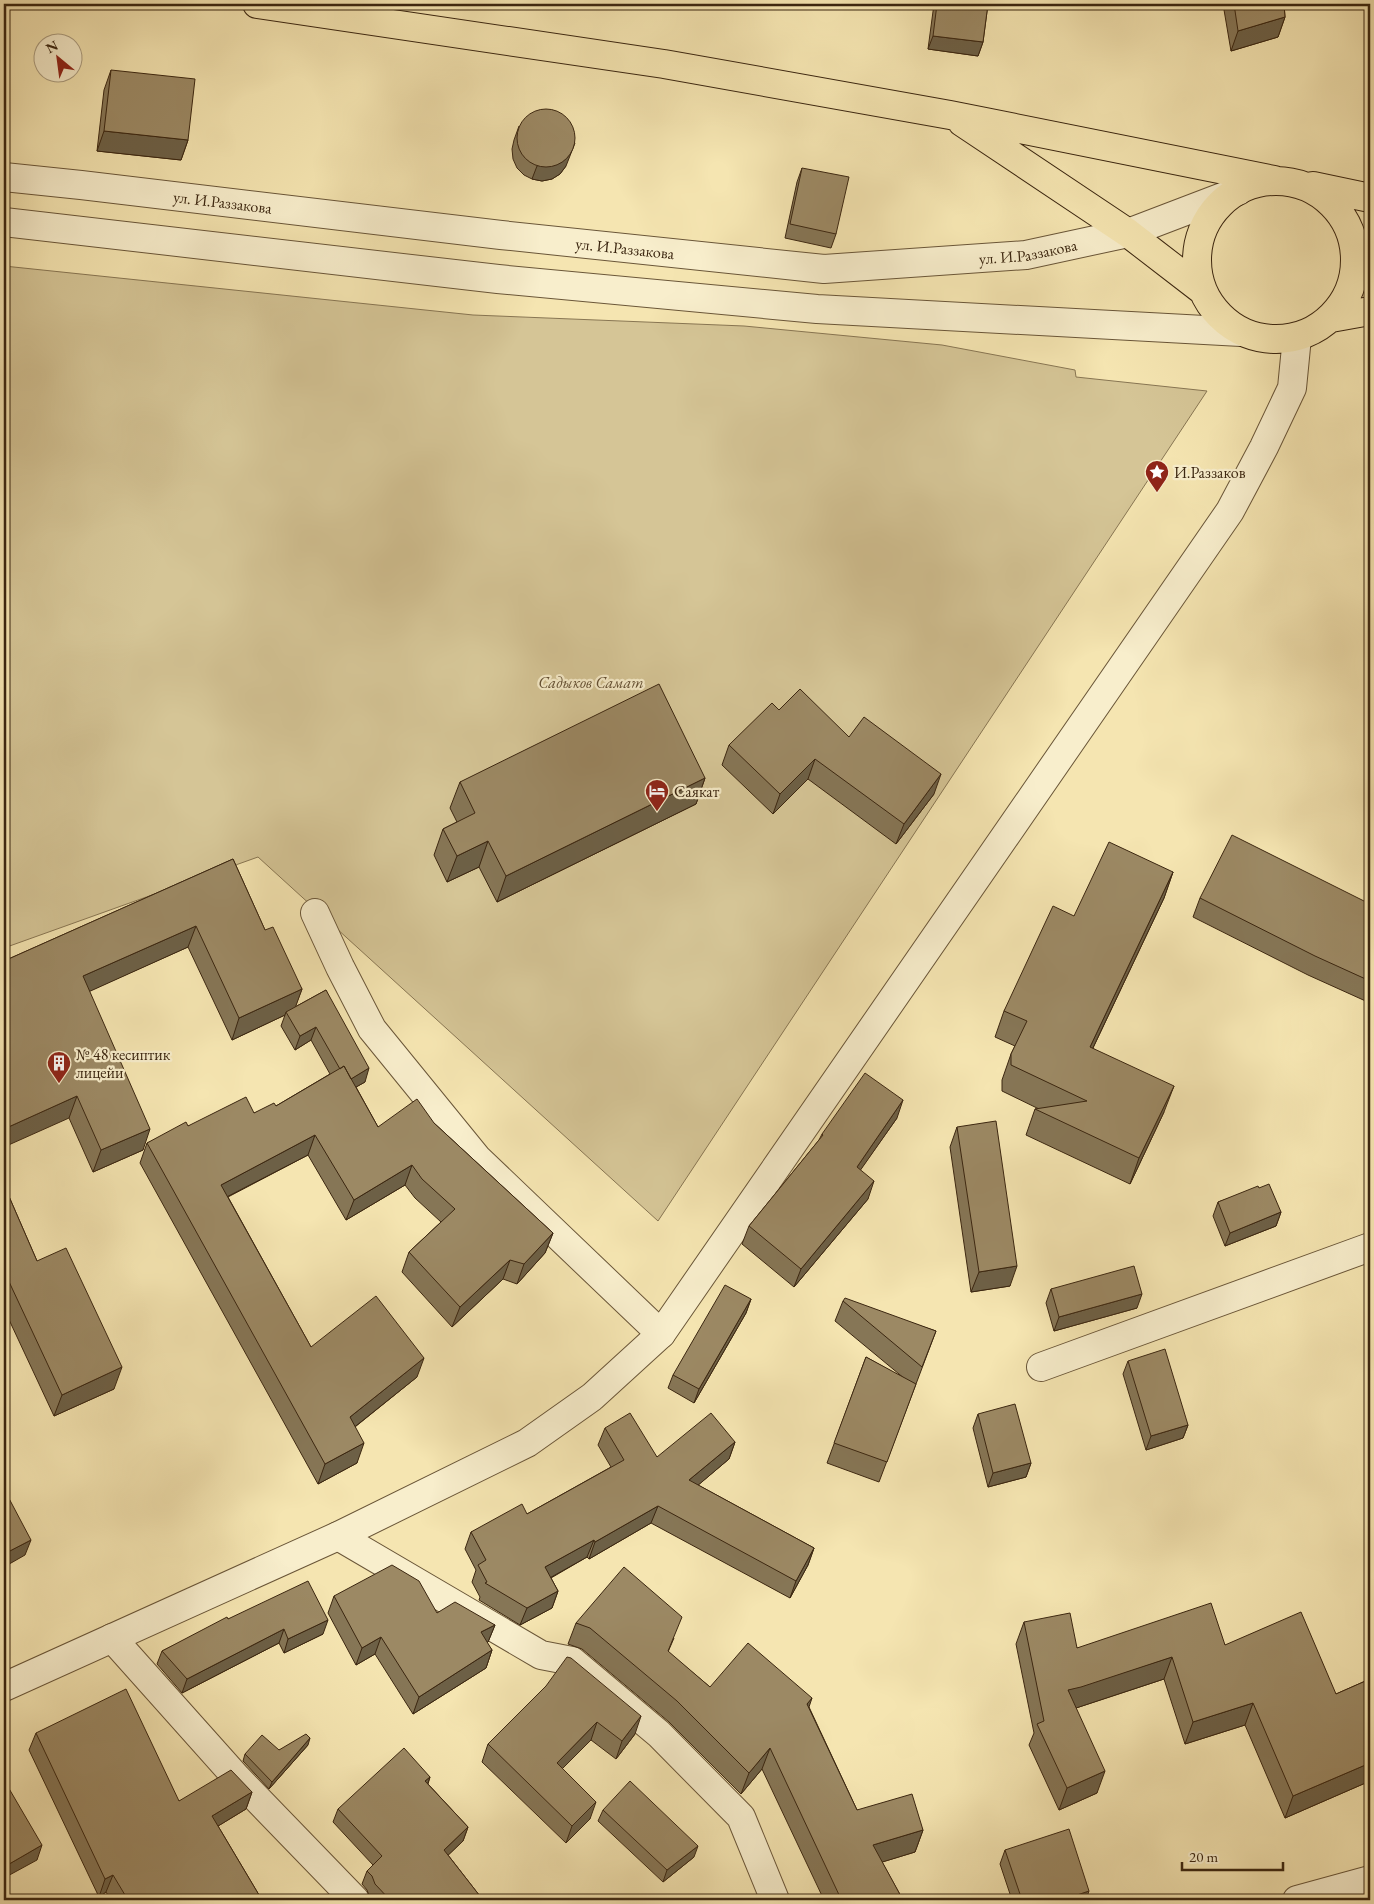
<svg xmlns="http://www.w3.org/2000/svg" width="1374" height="1904" font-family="'EB Garamond',serif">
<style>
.green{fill:#d5c596;stroke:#887653}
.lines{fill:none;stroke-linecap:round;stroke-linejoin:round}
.minor-casing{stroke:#6a5638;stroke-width:30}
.major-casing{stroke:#3b2610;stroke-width:30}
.minor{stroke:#f8eecc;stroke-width:28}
.major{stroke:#f5e5b1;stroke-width:28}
.wall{fill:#867656;stroke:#3b2610}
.shaded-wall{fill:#6d6046;stroke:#3b2610}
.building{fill:#9c8964;stroke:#3b2610}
.labels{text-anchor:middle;stroke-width:4.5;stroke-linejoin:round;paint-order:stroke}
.street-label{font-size:16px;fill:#3b2610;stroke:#f8eecc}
.poi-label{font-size:16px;fill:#3b2610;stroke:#f8eecc;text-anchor:start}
.park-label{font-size:16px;font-style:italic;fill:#624e32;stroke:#f8eecc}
</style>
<rect width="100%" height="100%" fill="#f5e5b1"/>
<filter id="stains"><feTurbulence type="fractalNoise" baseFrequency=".004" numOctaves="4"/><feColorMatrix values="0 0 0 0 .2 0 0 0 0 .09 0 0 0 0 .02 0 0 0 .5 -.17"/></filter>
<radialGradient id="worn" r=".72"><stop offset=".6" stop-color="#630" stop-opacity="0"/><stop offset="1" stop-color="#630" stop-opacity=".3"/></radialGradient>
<path class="green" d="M 4,266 L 473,315 L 744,326 L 942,345 L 1075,370 L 1076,377 L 1207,391 L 658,1221 L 258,857 L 4,948 Z"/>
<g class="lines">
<g class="minor-casing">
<g id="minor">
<path id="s1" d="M 4,177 L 81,185 L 501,235 L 824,269 L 1026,255 L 1128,233 L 1238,191"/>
<path d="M 4,222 L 498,279 L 817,309 L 1241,332"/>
<path d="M 315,913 L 340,967 L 372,1029 L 477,1158 L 661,1334"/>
<path d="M 1041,1367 L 1370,1247"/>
<path d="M 338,1536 L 541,1655 L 572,1661 L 659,1734 L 741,1817 L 775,1900"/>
<path d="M 112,1638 L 237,1778 L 355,1900"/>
<path d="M 4,1687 L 338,1536 L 527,1443 L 592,1397 L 661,1334 L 1230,511 L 1264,447 L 1292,388 L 1297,337"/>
<path d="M 1297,1900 L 1370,1880"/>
</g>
</g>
<g class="major-casing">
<path id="major" d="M 257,4 L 664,64 L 950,115 L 1274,180
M 962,122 L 1128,233 L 1202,290
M1197 260a79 79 0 1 1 158 0a79 79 0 1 1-158 0Z
M 1313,186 L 1370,198
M 1331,318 L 1370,311"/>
</g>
<use href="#minor" class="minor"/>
<use href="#major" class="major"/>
</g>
<path class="wall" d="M 934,4 L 988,4 L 983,42 L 978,56 L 928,49 Z
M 1223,4 L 1284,4 L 1285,17 L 1278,37 L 1231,51 Z
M 111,70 L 188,140 L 181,160 L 97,151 L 104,90 Z
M 519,126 L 566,166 L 560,174 L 552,179 L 542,181 L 532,179 L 524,175 L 517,168 L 513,159 L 512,149 L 514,140 Z
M 802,168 L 836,234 L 831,248 L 785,238 L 797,182 Z
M 779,710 L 849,737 L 934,794 L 896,844 L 808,779 L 773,814 L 722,765 L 729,745 Z
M 705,778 L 696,804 L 497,902 L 479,867 L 447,882 L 434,855 L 443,829 L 457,822 L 450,808 L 460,782 Z
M 233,859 L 265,930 L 302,989 L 295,1007 L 326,990 L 365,1082 L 356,1087 L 378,1127 L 434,1123 L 553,1233 L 545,1253 L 517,1284 L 503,1279 L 452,1327 L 402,1272 L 409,1252 L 441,1222 L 415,1198 L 405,1185 L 346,1220 L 308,1155 L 228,1197 L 311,1347 L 417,1377 L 355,1427 L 357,1463 L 318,1484 L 140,1163 L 147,1143 L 188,1126 L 254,1113 L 276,1106 L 330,1074 L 311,1040 L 295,1050 L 281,1026 L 285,1015 L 232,1040 L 188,947 L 89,991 L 143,1150 L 93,1172 L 69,1118 L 4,961 Z
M 1173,872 L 1164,898 L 1093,1048 L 1164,1112 L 1130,1184 L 1026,1135 L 1035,1109 L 1039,1109 L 1002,1091 L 1002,1080 L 1011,1054 L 1015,1046 L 995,1037 L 1004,1011 L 1074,916 Z
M 1200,898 L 1370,904 L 1370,1003 L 1308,975 L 1193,917 Z
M 897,1118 L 860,1170 L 868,1199 L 794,1287 L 742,1244 L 749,1226 L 819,1140 L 822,1134 Z
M 957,1127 L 1010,1286 L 971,1292 L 950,1147 Z
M 1370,1150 L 1370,1163 L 1366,1161 Z
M 4,1185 L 37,1261 L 114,1389 L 54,1416 L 4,1309 Z
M 1259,1188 L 1281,1212 L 1276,1226 L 1225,1246 L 1213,1216 L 1218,1202 Z
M 1051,1289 L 1137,1308 L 1054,1331 L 1046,1303 Z
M 751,1299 L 746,1313 L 694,1403 L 668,1388 L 673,1375 Z
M 843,1301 L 936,1331 L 879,1482 L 827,1463 L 866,1357 L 905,1379 L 835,1321 Z
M 1128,1361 L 1188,1425 L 1183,1438 L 1146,1450 L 1123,1374 Z
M 978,1414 L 1031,1463 L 1026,1477 L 988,1487 L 973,1428 Z
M 605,1428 L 657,1457 L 735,1442 L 729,1459 L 698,1485 L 814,1548 L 808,1565 L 790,1598 L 651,1523 L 589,1559 L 587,1557 L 551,1578 L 558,1591 L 552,1608 L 520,1625 L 479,1600 L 480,1597 L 472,1582 L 476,1570 L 465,1549 L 471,1532 L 527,1514 L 611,1467 L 598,1445 Z
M 334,1596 L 437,1613 L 495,1625 L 488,1642 L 487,1643 L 492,1650 L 486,1668 L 413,1714 L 375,1654 L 356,1665 L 328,1613 Z
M 228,1619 L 323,1634 L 284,1653 L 279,1643 L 182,1693 L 157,1664 L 162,1651 Z
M 1024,1622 L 1077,1648 L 1225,1645 L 1336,1694 L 1370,1679 L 1370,1781 L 1285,1818 L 1245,1725 L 1185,1744 L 1164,1679 L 1076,1708 L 1097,1793 L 1059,1810 L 1029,1745 L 1034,1733 L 1016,1644 Z
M 576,1623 L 674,1638 L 668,1652 L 710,1687 L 809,1707 L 857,1810 L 923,1830 L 915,1852 L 882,1862 L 903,1900 L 824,1900 L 762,1769 L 741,1794 L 669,1722 L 582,1649 L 568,1644 Z
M 546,1686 L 635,1734 L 616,1759 L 591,1740 L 562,1769 L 590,1819 L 566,1843 L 482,1762 L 488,1744 Z
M 36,1733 L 179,1801 L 252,1792 L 246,1809 L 218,1826 L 262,1900 L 111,1900 L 106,1892 L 99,1897 L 29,1750 Z
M 308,1745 L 269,1789 L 243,1761 L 245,1754 L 279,1750 Z
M 430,1777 L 428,1784 L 468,1827 L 463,1841 L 448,1855 L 483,1900 L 372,1900 L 370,1898 L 367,1890 L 362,1884 L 367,1871 L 373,1865 L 333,1822 L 338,1809 Z
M 603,1810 L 694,1857 L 663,1882 L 598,1821 Z
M 1005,1850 L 1086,1900 L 1012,1900 L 1000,1864 Z"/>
<path class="shaded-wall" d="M 1285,17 L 1278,37 L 1231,51 L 1238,31 Z
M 933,36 L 983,42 L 978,56 L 928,49 Z
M 104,131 L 188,140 L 181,160 L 97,151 Z
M 575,143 L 566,166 L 560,174 L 552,179 L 542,181 L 532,179 L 537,166 Z
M 815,759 L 808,779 L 773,814 L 780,794 Z
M 941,774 L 934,794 L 896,844 L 904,824 Z
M 705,778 L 696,804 L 497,902 L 506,876 Z
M 488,841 L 479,867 L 447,882 L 457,856 Z
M 1173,872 L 1164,898 L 1081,1073 L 1090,1047 Z
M 196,926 L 188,947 L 75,998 L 83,976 Z
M 302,989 L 294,1011 L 286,1012 L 285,1015 L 232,1040 L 239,1018 Z
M 316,1027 L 311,1040 L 295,1050 L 300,1036 Z
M 369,1068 L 365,1082 L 342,1095 L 347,1081 Z
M 1174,1086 L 1164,1112 L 1130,1184 L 1139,1158 Z
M 77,1096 L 69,1118 L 4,1147 L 4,1129 Z
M 903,1100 L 897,1118 L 850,1185 L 857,1167 Z
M 150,1129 L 143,1150 L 93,1172 L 101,1150 Z
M 315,1135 L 308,1155 L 213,1204 L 221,1185 Z
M 412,1165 L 405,1185 L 346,1220 L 354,1200 Z
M 874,1181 L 868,1199 L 794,1287 L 801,1269 Z
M 1281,1212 L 1276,1226 L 1225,1246 L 1230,1233 Z
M 553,1233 L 545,1253 L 517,1284 L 524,1264 Z
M 510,1260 L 503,1279 L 452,1327 L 460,1307 Z
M 1017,1266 L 1010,1286 L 971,1292 L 979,1272 Z
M 1142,1294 L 1137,1308 L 1054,1331 L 1059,1317 Z
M 751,1299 L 746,1313 L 694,1403 L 699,1389 Z
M 424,1358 L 417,1377 L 342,1437 L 350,1417 Z
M 122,1367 L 114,1389 L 54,1416 L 62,1395 Z
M 1188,1425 L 1183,1438 L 1146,1450 L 1151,1436 Z
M 735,1442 L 729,1459 L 683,1498 L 689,1480 Z
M 364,1443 L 357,1463 L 318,1484 L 325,1464 Z
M 1031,1463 L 1026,1477 L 988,1487 L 993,1473 Z
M 658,1506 L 651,1523 L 589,1559 L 595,1542 Z
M 31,1540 L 25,1555 L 4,1567 L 4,1554 Z
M 594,1540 L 587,1557 L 539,1584 L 545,1567 Z
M 814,1548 L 808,1565 L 790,1598 L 796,1581 Z
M 558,1591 L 552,1608 L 520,1625 L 527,1608 Z
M 328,1620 L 323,1634 L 284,1653 L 288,1639 Z
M 495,1625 L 488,1642 L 474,1650 L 481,1632 Z
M 284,1629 L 279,1643 L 182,1693 L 187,1679 Z
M 381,1637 L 375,1654 L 356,1665 L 362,1648 Z
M 492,1650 L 486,1668 L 413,1714 L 419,1697 Z
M 1172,1657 L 1164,1679 L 1073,1709 L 1068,1690 Z
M 812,1698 L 805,1719 L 807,1704 Z
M 1253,1703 L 1245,1725 L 1185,1744 L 1193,1722 Z
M 641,1716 L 635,1734 L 616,1759 L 622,1741 Z
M 597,1722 L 591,1740 L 550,1781 L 557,1763 Z
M 310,1738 L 308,1745 L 269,1789 L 272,1782 Z
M 770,1748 L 762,1769 L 741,1794 L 749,1773 Z
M 1370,1763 L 1370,1781 L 1285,1818 L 1293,1796 Z
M 1105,1771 L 1097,1793 L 1059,1810 L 1067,1788 Z
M 430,1777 L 425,1791 L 425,1781 Z
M 252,1792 L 246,1809 L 205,1834 L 212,1816 Z
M 596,1802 L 590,1819 L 566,1843 L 572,1826 Z
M 468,1827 L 463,1841 L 439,1864 L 444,1850 Z
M 923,1830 L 915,1852 L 866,1867 L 873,1845 Z
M 42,1845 L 37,1860 L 4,1878 L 4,1867 Z
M 698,1846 L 694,1857 L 663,1882 L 667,1870 Z
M 113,1875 L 106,1892 L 99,1897 L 105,1879 Z
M 1089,1891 L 1086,1900 L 1062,1900 Z"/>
<path class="building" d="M 937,4 L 988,4 L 983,42 L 933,36 Z
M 1234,4 L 1284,4 L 1285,17 L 1238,31 Z
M 111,70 L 195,79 L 188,140 L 104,131 Z
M517 138a29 29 0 1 1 58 0a29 29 0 1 1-58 0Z
M 802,168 L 849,177 L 836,234 L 790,224 Z
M 659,684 L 705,778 L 506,876 L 488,841 L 457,856 L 443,829 L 475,813 L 460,782 Z
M 800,689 L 849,737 L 864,717 L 941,774 L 904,824 L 815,759 L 780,794 L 729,745 L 772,703 L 779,710 Z
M 1232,835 L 1370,904 L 1370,981 L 1315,956 L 1200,898 Z
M 1109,842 L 1173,872 L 1090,1047 L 1174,1086 L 1139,1158 L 1035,1109 L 1087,1101 L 1011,1065 L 1011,1054 L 1027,1021 L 1004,1011 L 1053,906 L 1074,916 Z
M 233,859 L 265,930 L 273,927 L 302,989 L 239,1018 L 196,926 L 83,976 L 150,1129 L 101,1150 L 77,1096 L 4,1129 L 4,961 Z
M 326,990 L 369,1068 L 351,1079 L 344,1066 L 340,1069 L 316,1027 L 300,1036 L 286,1012 Z
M 344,1066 L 378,1127 L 417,1099 L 434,1123 L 553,1233 L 524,1264 L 510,1260 L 460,1307 L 409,1252 L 455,1209 L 422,1179 L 412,1165 L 354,1200 L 315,1135 L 221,1185 L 311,1347 L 376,1296 L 424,1358 L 350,1417 L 364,1443 L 325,1464 L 147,1143 L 186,1122 L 188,1126 L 246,1097 L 254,1113 L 274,1103 L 276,1106 Z
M 865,1073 L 903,1100 L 857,1167 L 874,1181 L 801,1269 L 749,1226 L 823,1135 L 822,1134 Z
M 996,1121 L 1017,1266 L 979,1272 L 957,1127 Z
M 1269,1184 L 1281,1212 L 1230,1233 L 1218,1202 L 1258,1186 L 1259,1188 Z
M 4,1185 L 37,1261 L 66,1248 L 122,1367 L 62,1395 L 4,1271 Z
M 1134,1266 L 1142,1294 L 1059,1317 L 1051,1289 Z
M 725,1285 L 751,1299 L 699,1389 L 673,1375 Z
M 845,1298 L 936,1331 L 922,1367 L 843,1301 Z
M 1165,1349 L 1188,1425 L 1151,1436 L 1128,1361 Z
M 866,1357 L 916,1384 L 887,1462 L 834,1443 Z
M 1015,1404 L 1031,1463 L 993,1473 L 978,1414 Z
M 630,1413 L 657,1457 L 711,1413 L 735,1442 L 689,1480 L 814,1548 L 796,1581 L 658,1506 L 595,1542 L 594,1540 L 545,1567 L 558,1591 L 527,1608 L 485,1583 L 487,1582 L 478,1565 L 486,1560 L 471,1532 L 522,1504 L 527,1514 L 624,1460 L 605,1428 Z
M 4,1489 L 31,1540 L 4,1554 Z
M 392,1565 L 419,1581 L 437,1613 L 455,1602 L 495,1625 L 481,1632 L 492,1650 L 419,1697 L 381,1637 L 362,1648 L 334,1596 Z
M 624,1567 L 682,1617 L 668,1651 L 710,1687 L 748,1643 L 812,1698 L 807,1704 L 857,1810 L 912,1794 L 923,1830 L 873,1845 L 903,1900 L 839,1900 L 841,1899 L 770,1748 L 749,1773 L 677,1701 L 590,1628 L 576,1623 Z
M 308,1581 L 328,1620 L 288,1639 L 284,1629 L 187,1679 L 162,1651 L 227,1617 L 228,1619 Z
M 1211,1603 L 1225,1645 L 1301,1612 L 1336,1694 L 1370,1679 L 1370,1763 L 1293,1796 L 1253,1703 L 1193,1722 L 1172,1657 L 1081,1687 L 1068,1690 L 1105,1771 L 1067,1788 L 1037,1724 L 1044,1721 L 1024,1622 L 1070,1613 L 1077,1648 Z
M 567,1657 L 571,1658 L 641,1716 L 622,1741 L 597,1722 L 557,1763 L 596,1802 L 572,1826 L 488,1744 L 546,1686 Z
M 126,1689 L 179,1801 L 231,1770 L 252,1792 L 212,1816 L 262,1900 L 128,1900 L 113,1875 L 105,1879 L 36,1733 Z
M 306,1734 L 310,1738 L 272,1782 L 245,1754 L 262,1735 L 279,1750 Z
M 404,1748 L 430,1777 L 425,1781 L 468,1827 L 444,1850 L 483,1900 L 390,1900 L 375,1884 L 372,1876 L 367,1871 L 382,1856 L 338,1809 Z
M 4,1780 L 42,1845 L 4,1867 Z
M 630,1781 L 698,1846 L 667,1870 L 603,1810 Z
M 1069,1829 L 1089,1891 L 1062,1900 L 1022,1900 L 1005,1850 Z"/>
<defs>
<g id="sight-pin" transform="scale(1.25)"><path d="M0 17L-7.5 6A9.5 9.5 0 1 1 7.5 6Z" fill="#8f2418" stroke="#f8eecc"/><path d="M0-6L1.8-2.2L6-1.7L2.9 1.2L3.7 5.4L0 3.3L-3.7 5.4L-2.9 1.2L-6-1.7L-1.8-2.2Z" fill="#fff"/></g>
<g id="hotel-pin" transform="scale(1.25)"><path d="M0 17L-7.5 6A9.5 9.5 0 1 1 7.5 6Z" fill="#8f2418" stroke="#f8eecc"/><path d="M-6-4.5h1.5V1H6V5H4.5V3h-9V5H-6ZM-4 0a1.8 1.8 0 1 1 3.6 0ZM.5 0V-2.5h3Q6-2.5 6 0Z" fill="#fff"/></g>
<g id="building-pin" transform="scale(1.25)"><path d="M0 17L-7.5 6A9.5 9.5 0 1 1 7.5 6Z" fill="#8f2418" stroke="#f8eecc"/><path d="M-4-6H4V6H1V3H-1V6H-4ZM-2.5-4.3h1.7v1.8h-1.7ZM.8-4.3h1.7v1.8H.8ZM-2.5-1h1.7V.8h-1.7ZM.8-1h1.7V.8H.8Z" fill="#fff"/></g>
</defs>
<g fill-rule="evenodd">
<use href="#sight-pin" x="1157" y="472"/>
<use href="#hotel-pin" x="657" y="791"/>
<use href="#building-pin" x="59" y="1063"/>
</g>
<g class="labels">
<g class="street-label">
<text dy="6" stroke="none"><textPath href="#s1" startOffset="220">ул. И.Раззакова</textPath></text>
<text dy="6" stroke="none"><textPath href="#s1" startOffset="625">ул. И.Раззакова</textPath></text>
<text dy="6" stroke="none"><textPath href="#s1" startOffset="1030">ул. И.Раззакова</textPath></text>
</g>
<g class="poi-label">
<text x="1174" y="478">И.Раззаков</text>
<text x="674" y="797">Саякат</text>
<text x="76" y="1060">№ 48 кесиптик<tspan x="76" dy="18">лицейи</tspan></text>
</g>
<g class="park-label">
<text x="591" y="688">Садыков Самат</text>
</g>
</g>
<rect width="1374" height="1904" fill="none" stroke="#f5e5b1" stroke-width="20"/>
<rect x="5" y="5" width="1364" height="1894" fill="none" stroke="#3b2610" stroke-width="2.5"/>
<rect x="10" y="10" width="1354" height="1884" fill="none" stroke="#3b2610"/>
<g transform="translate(58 58) rotate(331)"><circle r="24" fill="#f8eecc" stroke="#ac9e81"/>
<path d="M0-4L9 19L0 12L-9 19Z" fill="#8f2418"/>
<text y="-8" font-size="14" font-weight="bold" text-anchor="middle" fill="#3b2610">N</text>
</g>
<path d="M1182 1862v8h101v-8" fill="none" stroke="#3b2610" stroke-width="2.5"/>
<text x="1189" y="1862" font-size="15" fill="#3b2610" stroke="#f8eecc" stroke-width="4" paint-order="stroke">20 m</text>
<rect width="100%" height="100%" filter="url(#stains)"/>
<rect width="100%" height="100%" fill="url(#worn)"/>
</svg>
